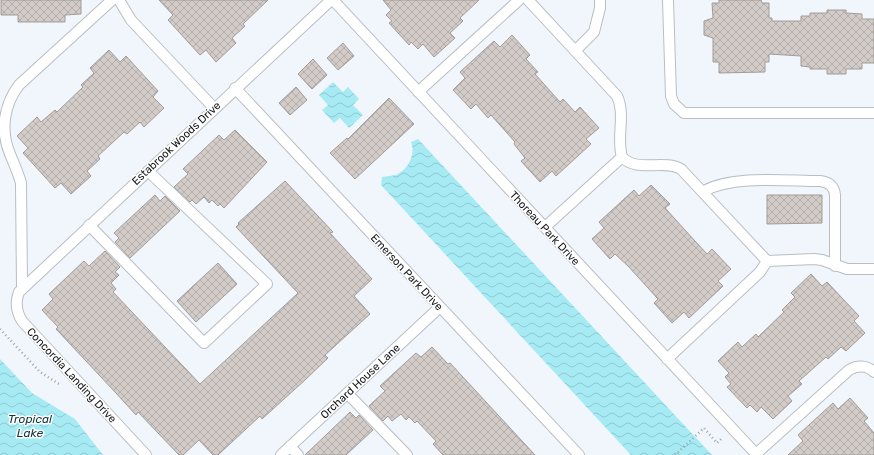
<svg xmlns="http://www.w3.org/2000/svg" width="874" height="455" font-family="Rubik,sans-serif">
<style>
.water{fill:url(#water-waves)}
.building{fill:url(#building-cross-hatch);stroke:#a29c98}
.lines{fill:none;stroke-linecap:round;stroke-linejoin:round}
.service-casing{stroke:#b9bec3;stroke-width:12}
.path{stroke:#9ea2a6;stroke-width:2.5;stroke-dasharray:1 3;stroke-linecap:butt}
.service{stroke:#fff;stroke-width:10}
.labels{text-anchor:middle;stroke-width:3;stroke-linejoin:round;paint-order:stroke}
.street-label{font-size:11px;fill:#151719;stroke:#fff}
.water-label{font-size:12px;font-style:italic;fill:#123438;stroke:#fff}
</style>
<defs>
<pattern id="water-waves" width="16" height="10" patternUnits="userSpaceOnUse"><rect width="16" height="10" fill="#a6ebf4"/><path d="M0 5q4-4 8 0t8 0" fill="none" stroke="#8ec9d1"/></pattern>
<pattern id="building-cross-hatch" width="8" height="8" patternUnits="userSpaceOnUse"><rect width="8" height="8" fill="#d2cbc7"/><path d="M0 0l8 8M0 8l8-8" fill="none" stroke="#b3aeaa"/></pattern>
</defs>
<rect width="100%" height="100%" fill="#f0f6fb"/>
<path class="water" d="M 333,82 L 343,92 L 348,87 L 359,99 L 353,105 L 363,115 L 349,128 L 340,118 L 334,123 L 322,110 L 328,105 L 319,95 Z
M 418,139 L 712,455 L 631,455 L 381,185 L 382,177 C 386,176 392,176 396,175 C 408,170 416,154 411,142 Z
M 0,359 L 32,393 L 75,419 L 103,455 L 0,455 Z"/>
<path class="building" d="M 1,0 L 81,0 L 81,14 L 65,15 L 65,22 L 18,22 L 18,15 L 1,15 Z
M 159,0 L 268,0 L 243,24 L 245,26 L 232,38 L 236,43 L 216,62 L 206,50 L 200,55 L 168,20 L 173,15 Z
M 383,0 L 479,0 L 460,18 L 463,21 L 450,33 L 455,38 L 434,57 L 423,44 L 418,49 L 411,42 L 409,45 L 389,23 L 392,21 L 386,15 L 391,10 Z
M 719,0 L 761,0 L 762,3 L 769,3 L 769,18 L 772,18 L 772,21 L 801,21 L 801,16 L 810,16 L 810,13 L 827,13 L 827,10 L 846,10 L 846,13 L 862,14 L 862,19 L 874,19 L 874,63 L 862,63 L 862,69 L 846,69 L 846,74 L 827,74 L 827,69 L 810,69 L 810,67 L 801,66 L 801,56 L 769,54 L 769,62 L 765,62 L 765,72 L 719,73 L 719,62 L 713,62 L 713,38 L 704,35 L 704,21 L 713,18 L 712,3 L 719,3 Z
M 512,35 L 530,55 L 526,59 L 538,72 L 535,74 L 560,102 L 563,99 L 575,112 L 580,107 L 599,128 L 586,139 L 591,144 L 556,176 L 552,171 L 540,182 L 521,161 L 525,158 L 514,144 L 515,142 L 491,115 L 488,118 L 476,104 L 471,109 L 453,90 L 465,78 L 460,72 L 494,41 L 500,47 Z
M 343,43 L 354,56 L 338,70 L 327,58 Z
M 109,50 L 120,62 L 126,56 L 158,91 L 153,97 L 164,108 L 144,127 L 140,122 L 127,134 L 124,132 L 98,156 L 100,159 L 87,171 L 91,176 L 71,194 L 61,183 L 55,188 L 23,153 L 28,148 L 17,136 L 37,117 L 41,122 L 55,110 L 57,112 L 83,87 L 81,85 L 94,73 L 90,68 Z
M 313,59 L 327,75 L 312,89 L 298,74 Z
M 296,87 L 307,100 L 290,115 L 279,103 Z
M 389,98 L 414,124 L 355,179 L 330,153 L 347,138 L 348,139 Z
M 235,130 L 267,162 L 224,208 L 220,204 L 218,206 L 212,200 L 209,203 L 204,197 L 196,204 L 192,200 L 190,202 L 174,187 L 188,174 L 183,169 L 219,135 L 224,140 Z
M 285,181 L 333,232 L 330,233 L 372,279 L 354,296 L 370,314 L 325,355 L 328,358 L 305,380 L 262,419 L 260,416 L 218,455 L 213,455 L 199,440 L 183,455 L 179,455 L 138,412 L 136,415 L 115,392 L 56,329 L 58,327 L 42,310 L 53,299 L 49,294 L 84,261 L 89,266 L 105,251 L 120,267 L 115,272 L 119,275 L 111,283 L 116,289 L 113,292 L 200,384 L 298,293 L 236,227 L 239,224 L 238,223 Z
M 651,185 L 670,204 L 665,208 L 695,241 L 707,254 L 712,249 L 731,269 L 718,281 L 723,286 L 689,318 L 684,312 L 672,323 L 654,303 L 658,299 L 628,266 L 615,254 L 610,259 L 592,239 L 604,228 L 599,222 L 634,190 L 639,196 Z
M 155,195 L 160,201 L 165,196 L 180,211 L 130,258 L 115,242 L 119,238 L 114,233 Z
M 767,195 L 822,195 L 822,223 L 767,224 Z
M 218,263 L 237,284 L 196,322 L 177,301 Z
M 811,274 L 822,286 L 827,282 L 859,316 L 854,321 L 865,333 L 846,351 L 841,347 L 828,359 L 826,357 L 799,381 L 802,384 L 788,396 L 792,401 L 773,419 L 761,407 L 757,412 L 750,405 L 747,408 L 727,387 L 731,384 L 725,377 L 729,373 L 718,361 L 738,342 L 742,347 L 756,334 L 758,337 L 784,312 L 782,310 L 795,297 L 791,293 Z
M 432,347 L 448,364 L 450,363 L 535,455 L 443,455 L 433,444 L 436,441 L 417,421 L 415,423 L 409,417 L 406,420 L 401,414 L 392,421 L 388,416 L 383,421 L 369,406 L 385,391 L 380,386 L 416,353 L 421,357 Z
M 850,398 L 868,418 L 864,421 L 874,433 L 874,455 L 788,455 L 803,441 L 798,435 L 833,403 L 838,409 Z
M 350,412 L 356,418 L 359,415 L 373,430 L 346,455 L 305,455 Z"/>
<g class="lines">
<g class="service-casing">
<path id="service" d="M 119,0 L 131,20 L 214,108
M 333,0 L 757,455
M 528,0 L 617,96 C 626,115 616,137 622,157
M 668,0 L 671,96 L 674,104 L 684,113 L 874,113
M 575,51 L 594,32 L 600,8 L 600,0
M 235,88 L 579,455
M 418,92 L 519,0
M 704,191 C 734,175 786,181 820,181 C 829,182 834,186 835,195 L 835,266
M 89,225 L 204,343 L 267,284 L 148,171
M 545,227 L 622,157 C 637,173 663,159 681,169 L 767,261
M 22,287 L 21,183 C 18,172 14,164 10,154 C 0,130 4,105 19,85 L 112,0
M 667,359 L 760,272 L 767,261 L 814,259 L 822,260 L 847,269 L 874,269
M 347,393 L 407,455
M 290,446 L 298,455
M 756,454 L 849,370 C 857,365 867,365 874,372
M 146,455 L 22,321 C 16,311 15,302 19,292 L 331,0
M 281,455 L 440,307"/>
</g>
<path class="path" d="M 0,329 L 40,372 L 59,384
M 675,455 L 704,428 L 717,443 L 723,437"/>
<use href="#service" class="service"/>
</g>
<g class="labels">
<g class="street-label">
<text transform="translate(176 143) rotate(-43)" y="4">Estabrook Woods Drive</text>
<text transform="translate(545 228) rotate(47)" y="4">Thoreau Park Drive</text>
<text transform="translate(407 272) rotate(47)" y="4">Emerson Park Drive</text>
<text transform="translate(72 375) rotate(47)" y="4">Concordia Landing Drive</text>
<text transform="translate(360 381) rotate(-43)" y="4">Orchard House Lane</text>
</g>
<g class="water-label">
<text x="30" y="423">Tropical<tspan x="30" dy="14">Lake</tspan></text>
</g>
</g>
</svg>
